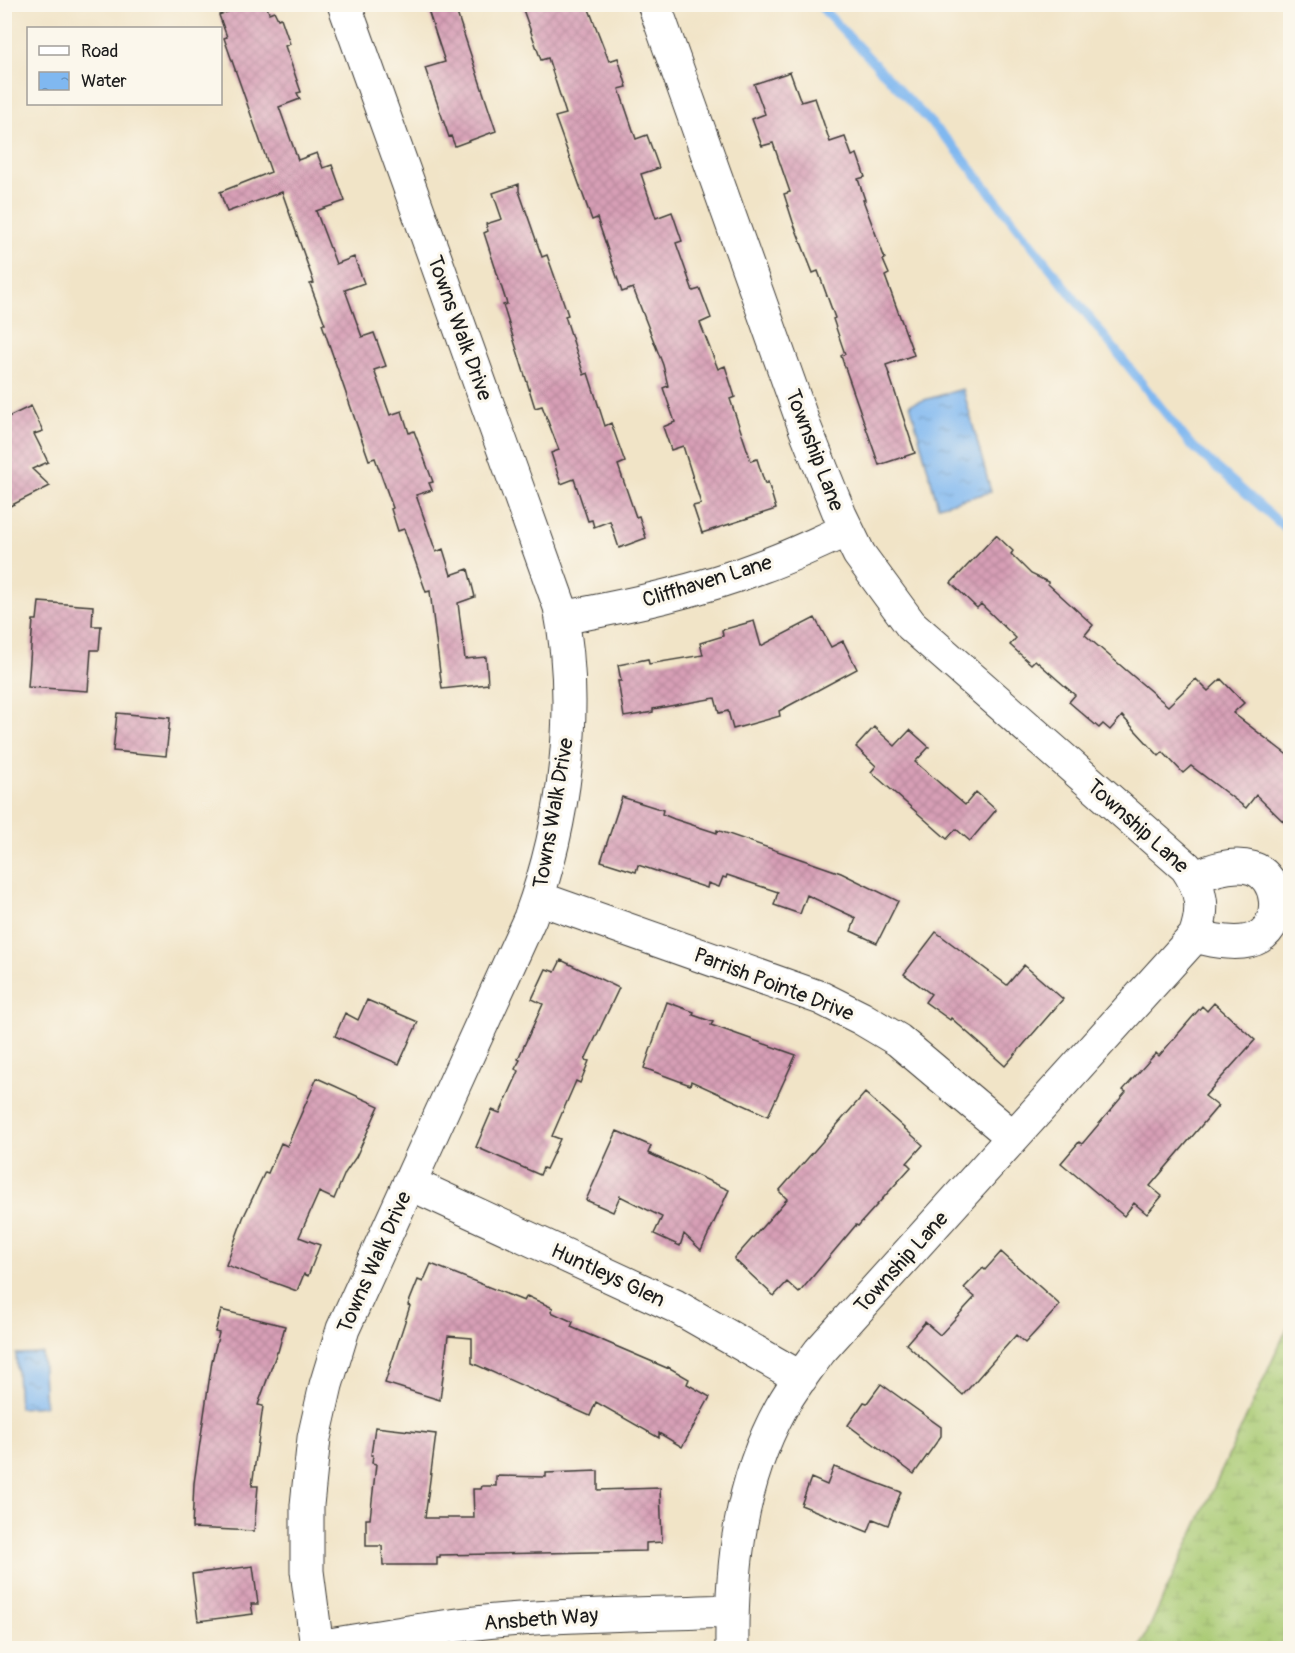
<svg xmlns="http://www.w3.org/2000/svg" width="1295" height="1653" font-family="Pangolin,sans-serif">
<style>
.wetland{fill:url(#wetland-marsh);stroke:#627246;stroke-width:1.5}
.water{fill:url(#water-ripples);stroke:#4e6a86;stroke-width:1.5}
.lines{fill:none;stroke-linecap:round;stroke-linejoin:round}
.stream{stroke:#80b8f0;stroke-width:9}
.building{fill:url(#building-cross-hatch)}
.minor-casing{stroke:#3c3a36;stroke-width:35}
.minor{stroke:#fff;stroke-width:33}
.labels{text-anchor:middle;stroke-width:6;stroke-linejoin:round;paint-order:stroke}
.street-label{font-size:21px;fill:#1c1c1c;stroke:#fbf7ec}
</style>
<defs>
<pattern id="wetland-marsh" width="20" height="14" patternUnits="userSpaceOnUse" patternTransform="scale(1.5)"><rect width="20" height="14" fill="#a7c971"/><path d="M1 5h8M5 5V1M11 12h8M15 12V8" fill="none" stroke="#8fac61"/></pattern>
<pattern id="water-ripples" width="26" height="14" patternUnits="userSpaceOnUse" patternTransform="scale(1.5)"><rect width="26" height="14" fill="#80b8f0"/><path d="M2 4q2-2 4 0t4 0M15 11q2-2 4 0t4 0" fill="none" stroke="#6895c2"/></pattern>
<pattern id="building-cross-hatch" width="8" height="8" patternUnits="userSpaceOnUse" patternTransform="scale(1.5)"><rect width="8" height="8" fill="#d79fb6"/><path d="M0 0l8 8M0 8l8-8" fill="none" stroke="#b8889c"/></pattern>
</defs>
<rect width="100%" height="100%" fill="#fbf7ec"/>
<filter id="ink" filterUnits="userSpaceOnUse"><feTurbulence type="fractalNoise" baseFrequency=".0167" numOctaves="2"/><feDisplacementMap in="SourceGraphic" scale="12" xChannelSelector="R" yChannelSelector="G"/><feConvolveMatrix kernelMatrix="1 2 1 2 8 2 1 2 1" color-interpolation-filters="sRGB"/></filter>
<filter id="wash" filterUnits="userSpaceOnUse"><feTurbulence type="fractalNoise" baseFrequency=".008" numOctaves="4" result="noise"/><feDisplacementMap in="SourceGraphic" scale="24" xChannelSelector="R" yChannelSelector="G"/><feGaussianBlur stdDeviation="1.35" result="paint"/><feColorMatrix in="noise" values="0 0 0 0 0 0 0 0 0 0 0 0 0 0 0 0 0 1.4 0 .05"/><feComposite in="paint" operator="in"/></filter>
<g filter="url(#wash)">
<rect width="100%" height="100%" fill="#f1e4c7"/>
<path class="wetland" d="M 1290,1322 L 1290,1623 L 1279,1648 L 1140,1648 Z"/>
<path class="water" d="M 963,389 L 991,492 L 938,506 L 910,404 Z
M 42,1353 L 45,1406 L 19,1408 L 16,1354 Z"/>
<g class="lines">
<path class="stream" d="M 818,4 L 954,147 L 1190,444 L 1290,532"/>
</g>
<g id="blocks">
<path class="building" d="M 248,4 L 266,4 L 269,13 L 274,11 L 278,19 L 281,18 L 290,44 L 285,46 L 301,92 L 297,93 L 300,99 L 279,107 L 298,160 L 317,153 L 323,168 L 332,165 L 345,201 L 316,211 L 336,264 L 354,257 L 364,283 L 345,290 L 362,337 L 374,333 L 386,366 L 374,370 L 390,415 L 402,411 L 409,433 L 414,431 L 433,482 L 429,483 L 432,490 L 416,495 L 436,552 L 443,549 L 451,575 L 468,569 L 475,597 L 458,603 L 465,659 L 486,657 L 488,684 L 442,689 L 430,591 L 426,592 L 404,529 L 398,531 L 391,509 L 393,508 L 375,458 L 369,460 L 322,324 L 325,324 L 310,284 L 314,283 L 282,192 L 227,212 L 220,192 L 271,172 L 224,38 L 227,37 L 219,15 Z
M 426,4 L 454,4 L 496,131 L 455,146 L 451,136 L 449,137 L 425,68 L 445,62 Z
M 521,4 L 587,4 L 609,61 L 618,58 L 627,87 L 619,89 L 636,139 L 647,135 L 659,168 L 641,174 L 656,218 L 672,212 L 682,241 L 676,243 L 693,291 L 700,289 L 711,318 L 700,323 L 718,369 L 725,366 L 735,397 L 730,399 L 751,461 L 757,459 L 765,484 L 768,482 L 776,509 L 702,533 L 693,506 L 701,504 L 683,446 L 671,450 L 663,427 L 675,422 L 663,388 L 668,386 L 663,365 L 633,288 L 622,292 L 597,218 L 592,220 L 555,117 L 566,114 L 548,58 L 541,60 Z
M 790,72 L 801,102 L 815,98 L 830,142 L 845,137 L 852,156 L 857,154 L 865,177 L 858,179 L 865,200 L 863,200 L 885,259 L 883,260 L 889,274 L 885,276 L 914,355 L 886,365 L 915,453 L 879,465 L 841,356 L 845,354 L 833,319 L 835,318 L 818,271 L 813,273 L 793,222 L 784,194 L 790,192 L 773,143 L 762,146 L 752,119 L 765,114 L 754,84 Z
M 519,184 L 519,191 L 542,257 L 547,255 L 558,286 L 568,315 L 565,316 L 584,375 L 588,373 L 605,426 L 611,423 L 625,462 L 618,465 L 636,517 L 639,516 L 646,538 L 619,548 L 610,521 L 594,527 L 592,520 L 588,521 L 574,479 L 561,484 L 551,453 L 559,450 L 542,406 L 535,408 L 503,305 L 507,304 L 484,233 L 488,231 L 486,224 L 502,219 L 493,193 Z
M 31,406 L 43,431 L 34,434 L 48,462 L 32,469 L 50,486 L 4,509 L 4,419 Z
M 996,535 L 1013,551 L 1011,554 L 1031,574 L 1048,582 L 1048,584 L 1093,625 L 1085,635 L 1168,706 L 1196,679 L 1208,691 L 1221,679 L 1244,703 L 1233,713 L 1290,757 L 1290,828 L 1256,795 L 1246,808 L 1191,766 L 1183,773 L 1163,752 L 1159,756 L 1122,716 L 1110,730 L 1103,724 L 1099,728 L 1069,702 L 1075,695 L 1035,660 L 1031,664 L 1010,645 L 1016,638 L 981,604 L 977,608 L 951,583 Z
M 39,602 L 93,606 L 92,626 L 101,626 L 99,650 L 91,650 L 88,691 L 28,687 L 33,620 L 37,620 Z
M 815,618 L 831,647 L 843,641 L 857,669 L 779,711 L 780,716 L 733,729 L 728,711 L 719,713 L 715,698 L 653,709 L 653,712 L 624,717 L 618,681 L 621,681 L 618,665 L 648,659 L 649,664 L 703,655 L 700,643 L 723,636 L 722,630 L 754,621 L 761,646 Z
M 117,713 L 170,718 L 166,756 L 113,751 Z
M 874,727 L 895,746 L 910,730 L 929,747 L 915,762 L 965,805 L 976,792 L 996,810 L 970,841 L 956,829 L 947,839 L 871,772 L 876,766 L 856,747 Z
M 622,797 L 663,810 L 662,814 L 674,819 L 717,833 L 717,830 L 841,873 L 898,901 L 877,943 L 851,931 L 856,918 L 807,895 L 800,914 L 774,905 L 778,892 L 727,875 L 726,878 L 723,877 L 719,887 L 708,883 L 707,888 L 638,865 L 636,872 L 601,861 Z
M 936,932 L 1007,985 L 1024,965 L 1063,999 L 1005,1066 L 951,1018 L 950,1020 L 925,1002 L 931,994 L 904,974 Z
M 561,960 L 619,988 L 585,1060 L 589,1061 L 580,1083 L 576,1081 L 552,1136 L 560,1139 L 546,1169 L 543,1168 L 540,1175 L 476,1147 L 492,1110 L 500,1113 L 519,1071 L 515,1069 L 520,1060 L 518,1059 L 543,1004 L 532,999 L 546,969 L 555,972 Z
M 367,1000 L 418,1022 L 399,1064 L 335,1036 L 345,1013 L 358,1020 Z
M 667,1002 L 694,1012 L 693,1015 L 713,1022 L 711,1025 L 796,1055 L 768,1116 L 691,1081 L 690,1085 L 644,1068 Z
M 1214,1003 L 1255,1040 L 1205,1096 L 1218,1106 L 1150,1186 L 1162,1196 L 1147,1214 L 1134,1203 L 1124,1216 L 1061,1163 L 1079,1142 L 1082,1144 L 1126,1092 L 1123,1090 L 1156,1053 L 1159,1056 L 1202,1006 L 1207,1011 Z
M 317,1078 L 379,1106 L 356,1157 L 345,1173 L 334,1199 L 319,1192 L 299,1237 L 320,1245 L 308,1276 L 304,1274 L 297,1291 L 226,1265 L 243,1218 L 265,1172 L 268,1173 L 281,1143 L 287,1146 Z
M 865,1093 L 923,1145 L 907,1163 L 911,1167 L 858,1226 L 856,1225 L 799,1293 L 787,1282 L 774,1296 L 734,1259 L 787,1199 L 779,1191 Z
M 617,1131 L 651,1146 L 648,1153 L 729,1190 L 701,1250 L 684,1234 L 680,1246 L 654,1234 L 662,1217 L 620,1196 L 613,1212 L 586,1200 Z
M 1001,1252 L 1060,1305 L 1025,1343 L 1016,1335 L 963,1395 L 906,1344 L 925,1322 L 940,1335 L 975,1297 L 964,1288 L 983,1268 L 985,1270 Z
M 431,1264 L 524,1301 L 527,1296 L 553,1308 L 551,1312 L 573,1322 L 571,1327 L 667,1368 L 668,1367 L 689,1379 L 687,1384 L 710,1397 L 682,1447 L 659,1433 L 659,1438 L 596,1402 L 590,1416 L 472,1363 L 472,1338 L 448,1336 L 440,1400 L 385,1383 L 410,1306 L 408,1305 L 418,1280 L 423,1282 Z
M 221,1310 L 285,1326 L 278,1352 L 277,1352 L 258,1405 L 263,1406 L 252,1486 L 258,1486 L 254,1531 L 192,1528 L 194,1483 L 212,1361 L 219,1333 L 215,1332 Z
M 881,1384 L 941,1427 L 941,1436 L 914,1474 L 848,1425 L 864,1402 L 867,1403 Z
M 375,1427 L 436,1434 L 425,1518 L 474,1518 L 473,1489 L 481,1489 L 482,1486 L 496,1486 L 496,1476 L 546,1477 L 546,1473 L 598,1471 L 598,1490 L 660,1488 L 662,1542 L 646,1543 L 646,1551 L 440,1555 L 440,1557 L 437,1557 L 437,1565 L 383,1565 L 382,1546 L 366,1546 L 366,1519 L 370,1519 L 376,1464 L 372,1463 L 373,1455 L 371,1455 Z
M 834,1467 L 901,1492 L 888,1525 L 873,1519 L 868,1532 L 801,1505 L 811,1478 L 827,1485 Z
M 253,1566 L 258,1604 L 251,1604 L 253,1614 L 198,1621 L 192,1574 Z"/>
</g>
</g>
<g filter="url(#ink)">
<use href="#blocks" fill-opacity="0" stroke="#3c3a36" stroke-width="1.5"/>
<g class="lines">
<g class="minor-casing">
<path id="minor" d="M 654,4 L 805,428 L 840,515 L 859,554 L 911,625 L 1186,867 C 1202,890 1205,909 1195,936 L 820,1351 C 807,1369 792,1388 781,1408 C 740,1482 731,1566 732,1648
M 562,618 C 630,605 699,591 763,566 C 792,556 819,542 847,530
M 1194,878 C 1211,870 1232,862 1252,868 C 1280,877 1284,922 1259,937 C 1242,947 1214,941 1195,936
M 538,898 L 821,998 L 861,1018 L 898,1040 L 1013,1137
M 409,1183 L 675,1306 L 801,1378
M 317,1647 C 380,1637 443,1625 507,1620 C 582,1614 657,1614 731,1611
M 317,1648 L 307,1571 L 307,1505 L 314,1438 L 326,1385 L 343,1329 L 530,918 C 565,823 580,707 560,607 L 344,4"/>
</g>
<use href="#minor" class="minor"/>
</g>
</g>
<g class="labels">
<g class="street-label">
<text transform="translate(460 328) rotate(70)" y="7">Towns Walk Drive</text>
<text transform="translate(815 450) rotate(69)" y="7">Township Lane</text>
<text transform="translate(707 581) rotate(-17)" y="7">Cliffhaven Lane</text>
<text transform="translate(553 813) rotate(-80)" y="7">Towns Walk Drive</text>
<text transform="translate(1138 826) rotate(42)" y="7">Township Lane</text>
<text transform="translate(774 984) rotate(21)" y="7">Parrish Pointe Drive</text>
<text transform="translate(374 1262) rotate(-66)" y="7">Towns Walk Drive</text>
<text transform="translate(901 1262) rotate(-48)" y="7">Township Lane</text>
<text transform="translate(608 1275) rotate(25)" y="7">Huntleys Glen</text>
<text transform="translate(541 1619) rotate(-4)" y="7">Ansbeth Way</text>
</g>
</g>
<rect width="1295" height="1653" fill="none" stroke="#fbf7ec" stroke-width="24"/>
<rect x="27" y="27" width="195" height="78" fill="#fbf7ec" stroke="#a29f99" stroke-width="1.5"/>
<rect x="39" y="46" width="30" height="9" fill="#ffffff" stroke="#a29f99" stroke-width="1.5"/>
<text x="81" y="57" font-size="18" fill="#1c1c1c">Road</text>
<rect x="39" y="72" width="30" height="18" fill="url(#water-ripples)" stroke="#a29f99" stroke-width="1.5"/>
<text x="81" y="87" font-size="18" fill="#1c1c1c">Water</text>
</svg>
